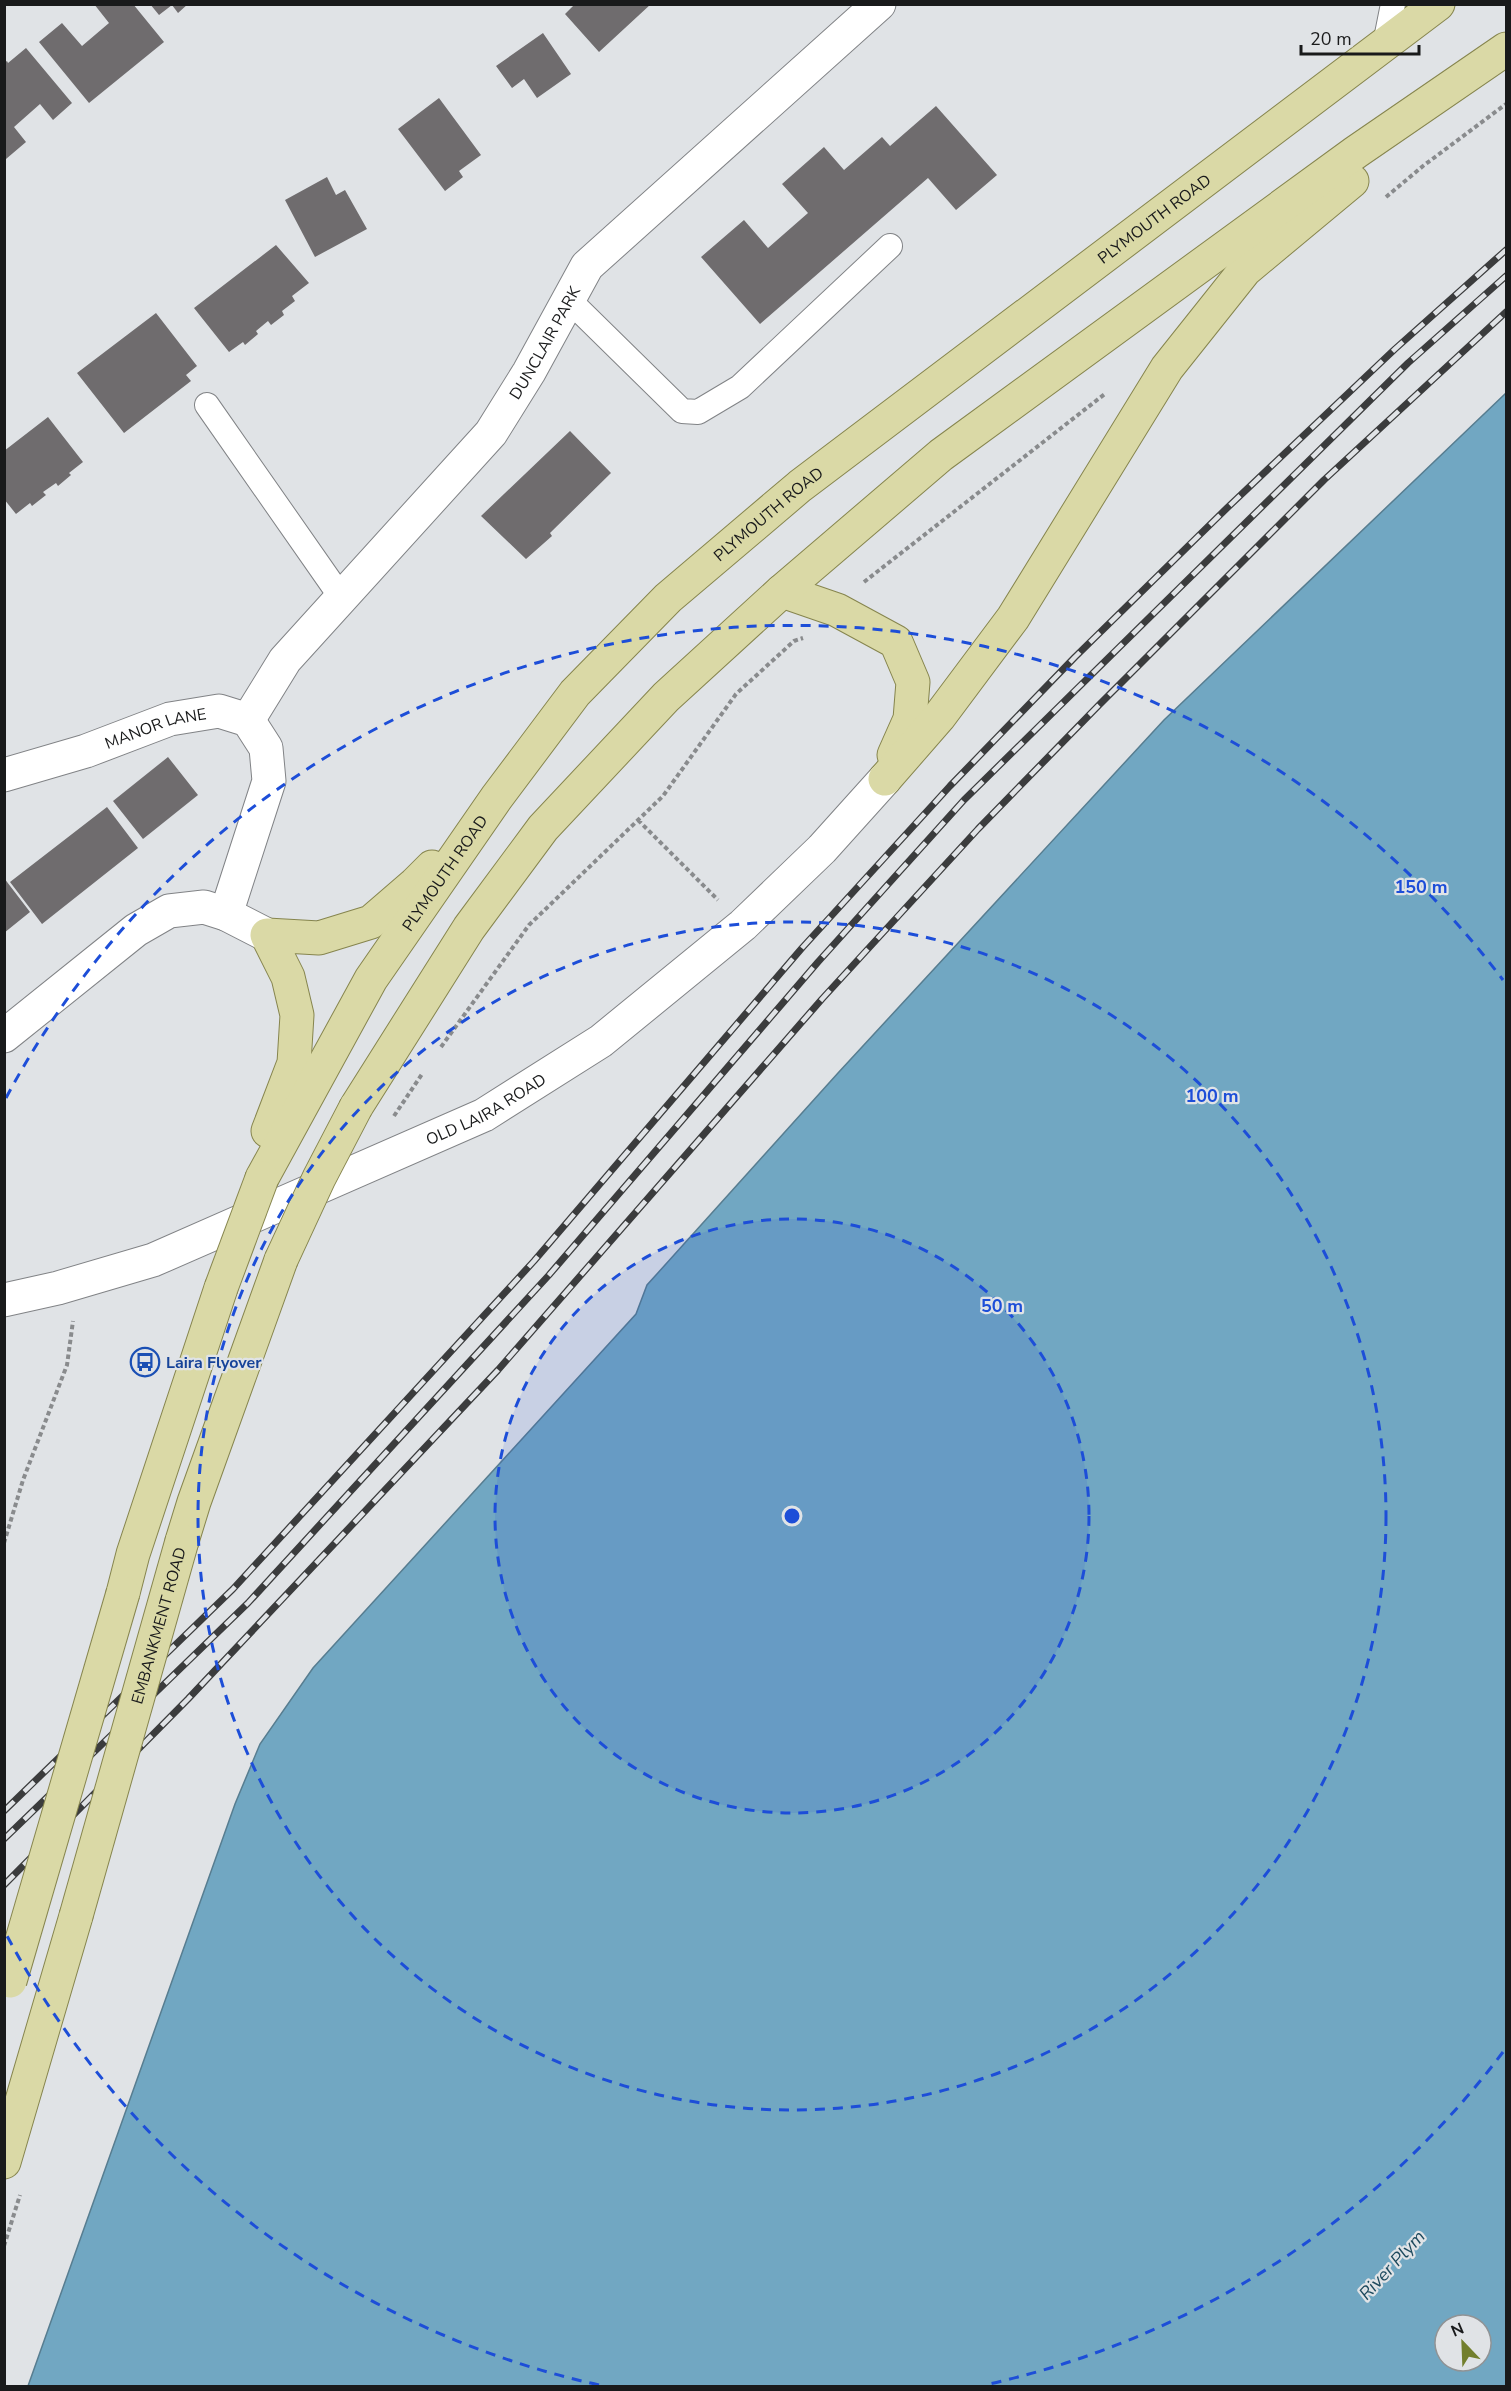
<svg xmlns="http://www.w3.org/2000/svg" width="1511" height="2391" font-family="'Nunito Sans',sans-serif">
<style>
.water{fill:#71a7c2;stroke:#577d90;stroke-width:1.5;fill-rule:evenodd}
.building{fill:#6f6c6e}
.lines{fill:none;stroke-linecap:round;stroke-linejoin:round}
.lane-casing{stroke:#818386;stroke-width:26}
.street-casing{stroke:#818386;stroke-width:35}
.secondary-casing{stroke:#818386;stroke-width:35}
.primary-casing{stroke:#86854e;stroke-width:35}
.path{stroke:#898b8d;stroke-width:4;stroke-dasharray:4.5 3;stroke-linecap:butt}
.lane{stroke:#fff;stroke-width:24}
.street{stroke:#fff;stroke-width:33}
.secondary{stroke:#fff;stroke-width:33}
.primary{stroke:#dad9a6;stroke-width:33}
.rail-casing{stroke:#3b3c3d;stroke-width:7}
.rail{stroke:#e0e3e6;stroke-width:4.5;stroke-dasharray:14;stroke-linecap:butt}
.primary-bridge-casing{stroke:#86854e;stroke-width:35;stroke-linecap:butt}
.path-bridge{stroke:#898b8d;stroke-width:4;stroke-dasharray:4.5 3;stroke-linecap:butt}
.primary-bridge{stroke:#dad9a6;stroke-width:33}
.ring{fill:none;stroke:#1d4ed8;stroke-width:3;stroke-dasharray:10 8}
.labels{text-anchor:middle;stroke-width:4.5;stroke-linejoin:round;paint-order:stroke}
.street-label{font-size:16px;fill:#191a1b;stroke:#e0e3e6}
.transit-label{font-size:16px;font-weight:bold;fill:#164399;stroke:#e0e3e6;text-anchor:start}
.water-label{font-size:18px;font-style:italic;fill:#1d4a5e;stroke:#e0e3e6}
.centre{fill:#1d4ed8;stroke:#e0e3e6;stroke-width:3}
.ring-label{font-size:18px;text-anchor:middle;font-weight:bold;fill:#1d4ed8;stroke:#e0e3e6;stroke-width:4.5;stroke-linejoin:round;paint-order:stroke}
</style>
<rect width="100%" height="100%" fill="#e0e3e6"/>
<path class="water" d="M 1506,393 L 1506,2386 L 28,2386 L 235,1804 L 260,1744 L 313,1668 L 636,1314 L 647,1285 L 838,1073 L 1164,720 ZM 1445,2325 L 1481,2325 L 1481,2361 L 1445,2361 Z"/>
<path class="building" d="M 94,4 L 133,4 L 164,42 L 89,103 L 39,42 L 62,23 L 82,46 L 109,23 Z
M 150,4 L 188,4 L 178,13 L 172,5 L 159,15 Z
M 575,4 L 651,4 L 599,52 L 565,14 Z
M 543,33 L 571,74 L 537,98 L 524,79 L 512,88 L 496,66 Z
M 26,48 L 72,103 L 53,120 L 40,104 L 14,127 L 26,142 L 6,159 L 4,156 L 4,63 L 7,61 L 8,63 Z
M 439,98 L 481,155 L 459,171 L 463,177 L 445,191 L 398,129 Z
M 936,106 L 997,175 L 956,210 L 928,178 L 760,324 L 701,257 L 744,220 L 768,248 L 808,213 L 782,184 L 824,147 L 844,170 L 882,137 L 890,146 Z
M 327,177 L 336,195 L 345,190 L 367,229 L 315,257 L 285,200 Z
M 276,245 L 309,283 L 292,296 L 295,301 L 282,311 L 284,315 L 271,325 L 268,321 L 256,331 L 258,334 L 245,345 L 243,342 L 229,352 L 194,308 Z
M 156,313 L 197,366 L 186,375 L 191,381 L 124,433 L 77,373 Z
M 48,417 L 83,462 L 69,473 L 71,475 L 58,486 L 56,483 L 43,492 L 46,495 L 32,506 L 30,503 L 16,514 L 4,499 L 4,451 Z
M 570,431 L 611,473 L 550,533 L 552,536 L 526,559 L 481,516 Z
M 168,757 L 198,795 L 143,839 L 113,801 Z
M 107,807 L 138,848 L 42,924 L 10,882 Z
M 4,878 L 30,912 L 4,933 Z"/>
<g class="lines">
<g class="lane-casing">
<path id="lane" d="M 1385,44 L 1393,4
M 569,300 L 682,411 L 698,412 L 740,387 L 890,246
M 207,405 L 341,597"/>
</g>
<g class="street-casing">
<g id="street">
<path id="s1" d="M 248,720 L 285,660 L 491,433 L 529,372 L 587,266 L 879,4"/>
<path id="s2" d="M 4,775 L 86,751 L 170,719 L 219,711 L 248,720 L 266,748 L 269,781 L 226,914"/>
</g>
</g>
<g class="secondary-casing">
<g id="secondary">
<path d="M 4,1036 L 136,930 L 169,911 L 204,907 L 226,914 L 267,935"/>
<path id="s3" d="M 4,1300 L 58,1288 L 153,1260 L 484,1115 L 601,1041 L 743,925 L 822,849 L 885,779"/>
</g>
</g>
<g class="primary-casing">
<g id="primary">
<path d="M 782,591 L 837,610 L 896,642 L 913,682 L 910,719 L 894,755"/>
<path d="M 885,779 L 939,717 L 1013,618 L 1167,368 L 1245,270 L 1352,181"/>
<path d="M 356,1107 L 469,928 L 543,828 L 666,697 L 782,591 L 941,455 L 1356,152 L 1506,49"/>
<path d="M 268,1131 L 294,1063 L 297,1015 L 288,977 L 267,935 L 319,938 L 371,922 L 415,884 L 432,867"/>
<path id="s4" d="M 262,1178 L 371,979 L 497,797 L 575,693 L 668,598 L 800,486 L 1438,4"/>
<path d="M 182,1541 L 194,1502 L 281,1260"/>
<path d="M 123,1593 L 133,1554 L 221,1288"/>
<path d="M 4,2162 L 76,1916"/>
</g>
</g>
<path class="path" d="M 1386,197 L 1423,166 L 1506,104
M 864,582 L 1106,393
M 638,820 L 718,900
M 441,1047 L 529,925 L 663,796 L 736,694 L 794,641 L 803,638
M 4,1543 L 23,1480 L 67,1365 L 73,1321
M 4,2246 L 20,2195"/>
<use href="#lane" class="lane"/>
<use href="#street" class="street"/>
<use href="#secondary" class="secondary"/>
<use href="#primary" class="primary"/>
<g class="rail-casing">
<path id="rail" d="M 4,1811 L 233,1589 L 534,1261 L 802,948 L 950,786 L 1075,657 L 1227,508 L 1395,349 L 1506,250
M 4,1839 L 248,1603 L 549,1275 L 818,962 L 964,800 L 1408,363 L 1506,276
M 4,1885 L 188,1699 L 498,1370 L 822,999 L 978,829 L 1099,705 L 1324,480 L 1506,312"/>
</g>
<use href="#rail" class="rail"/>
<g class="primary-bridge-casing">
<g id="primary-bridge">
<path d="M 281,1260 L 319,1178 L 356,1107"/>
<path d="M 221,1288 L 262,1178"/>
<path id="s5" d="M 76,1916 L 182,1541"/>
<path d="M 10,1981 L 123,1593"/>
</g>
</g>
<path class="path-bridge" d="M 394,1116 L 422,1074"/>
<use href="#primary-bridge" class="primary-bridge"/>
</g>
<circle cx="792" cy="1516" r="297" fill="#1d4ed8" fill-opacity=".12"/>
<g class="ring">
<circle cx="792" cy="1516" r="297"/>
<circle cx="792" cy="1516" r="594"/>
<path d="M1503 2052A890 890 0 0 1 985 2385M599 2385A890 890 0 0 1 6 1934M6 1098A890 890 0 0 1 1503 980"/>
</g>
<defs>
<g id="bus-ring" transform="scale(1.5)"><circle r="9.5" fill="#e0e3e6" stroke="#1a4fb4" stroke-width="1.5"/><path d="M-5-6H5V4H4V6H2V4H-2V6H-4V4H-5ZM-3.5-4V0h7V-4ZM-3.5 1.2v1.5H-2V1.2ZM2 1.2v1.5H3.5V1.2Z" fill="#1a4fb4"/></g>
</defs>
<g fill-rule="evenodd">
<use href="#bus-ring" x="145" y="1362"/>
</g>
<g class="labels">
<g class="street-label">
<text dy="6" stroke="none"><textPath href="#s4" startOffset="1328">PLYMOUTH ROAD</textPath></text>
<text dy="6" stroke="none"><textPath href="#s1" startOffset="482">DUNCLAIR PARK</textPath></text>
<text dy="6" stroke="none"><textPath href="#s4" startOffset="842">PLYMOUTH ROAD</textPath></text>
<text dy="6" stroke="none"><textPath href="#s2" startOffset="159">MANOR LANE</textPath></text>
<text dy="6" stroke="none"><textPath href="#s4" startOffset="356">PLYMOUTH ROAD</textPath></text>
<text dy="6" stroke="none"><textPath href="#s3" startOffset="520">OLD LAIRA ROAD</textPath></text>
<text dy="6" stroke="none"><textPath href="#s5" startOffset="302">EMBANKMENT ROAD</textPath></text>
</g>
<g class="transit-label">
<text x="166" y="1368">Laira Flyover</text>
</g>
<g class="water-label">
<text transform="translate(1392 2265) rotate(-47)" y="6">River Plym</text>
</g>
</g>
<circle cx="792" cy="1516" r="9" class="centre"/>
<g class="ring-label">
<text x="1421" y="893">150 m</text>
<text x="1212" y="1102">100 m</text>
<text x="1002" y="1312">50 m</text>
</g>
<rect width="1511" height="2391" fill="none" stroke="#191a1b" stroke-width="12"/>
<g transform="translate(1463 2343) rotate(337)"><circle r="28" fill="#e0e3e6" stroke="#909395" stroke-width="1.5"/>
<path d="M0-4.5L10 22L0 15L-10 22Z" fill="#727f2d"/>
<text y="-9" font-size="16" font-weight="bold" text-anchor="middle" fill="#191a1b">N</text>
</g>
<path d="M1301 45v9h118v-9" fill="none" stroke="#191a1b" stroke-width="3"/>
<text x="1310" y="45" font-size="18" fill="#191a1b" stroke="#e0e3e6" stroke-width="4.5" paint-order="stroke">20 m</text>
</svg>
